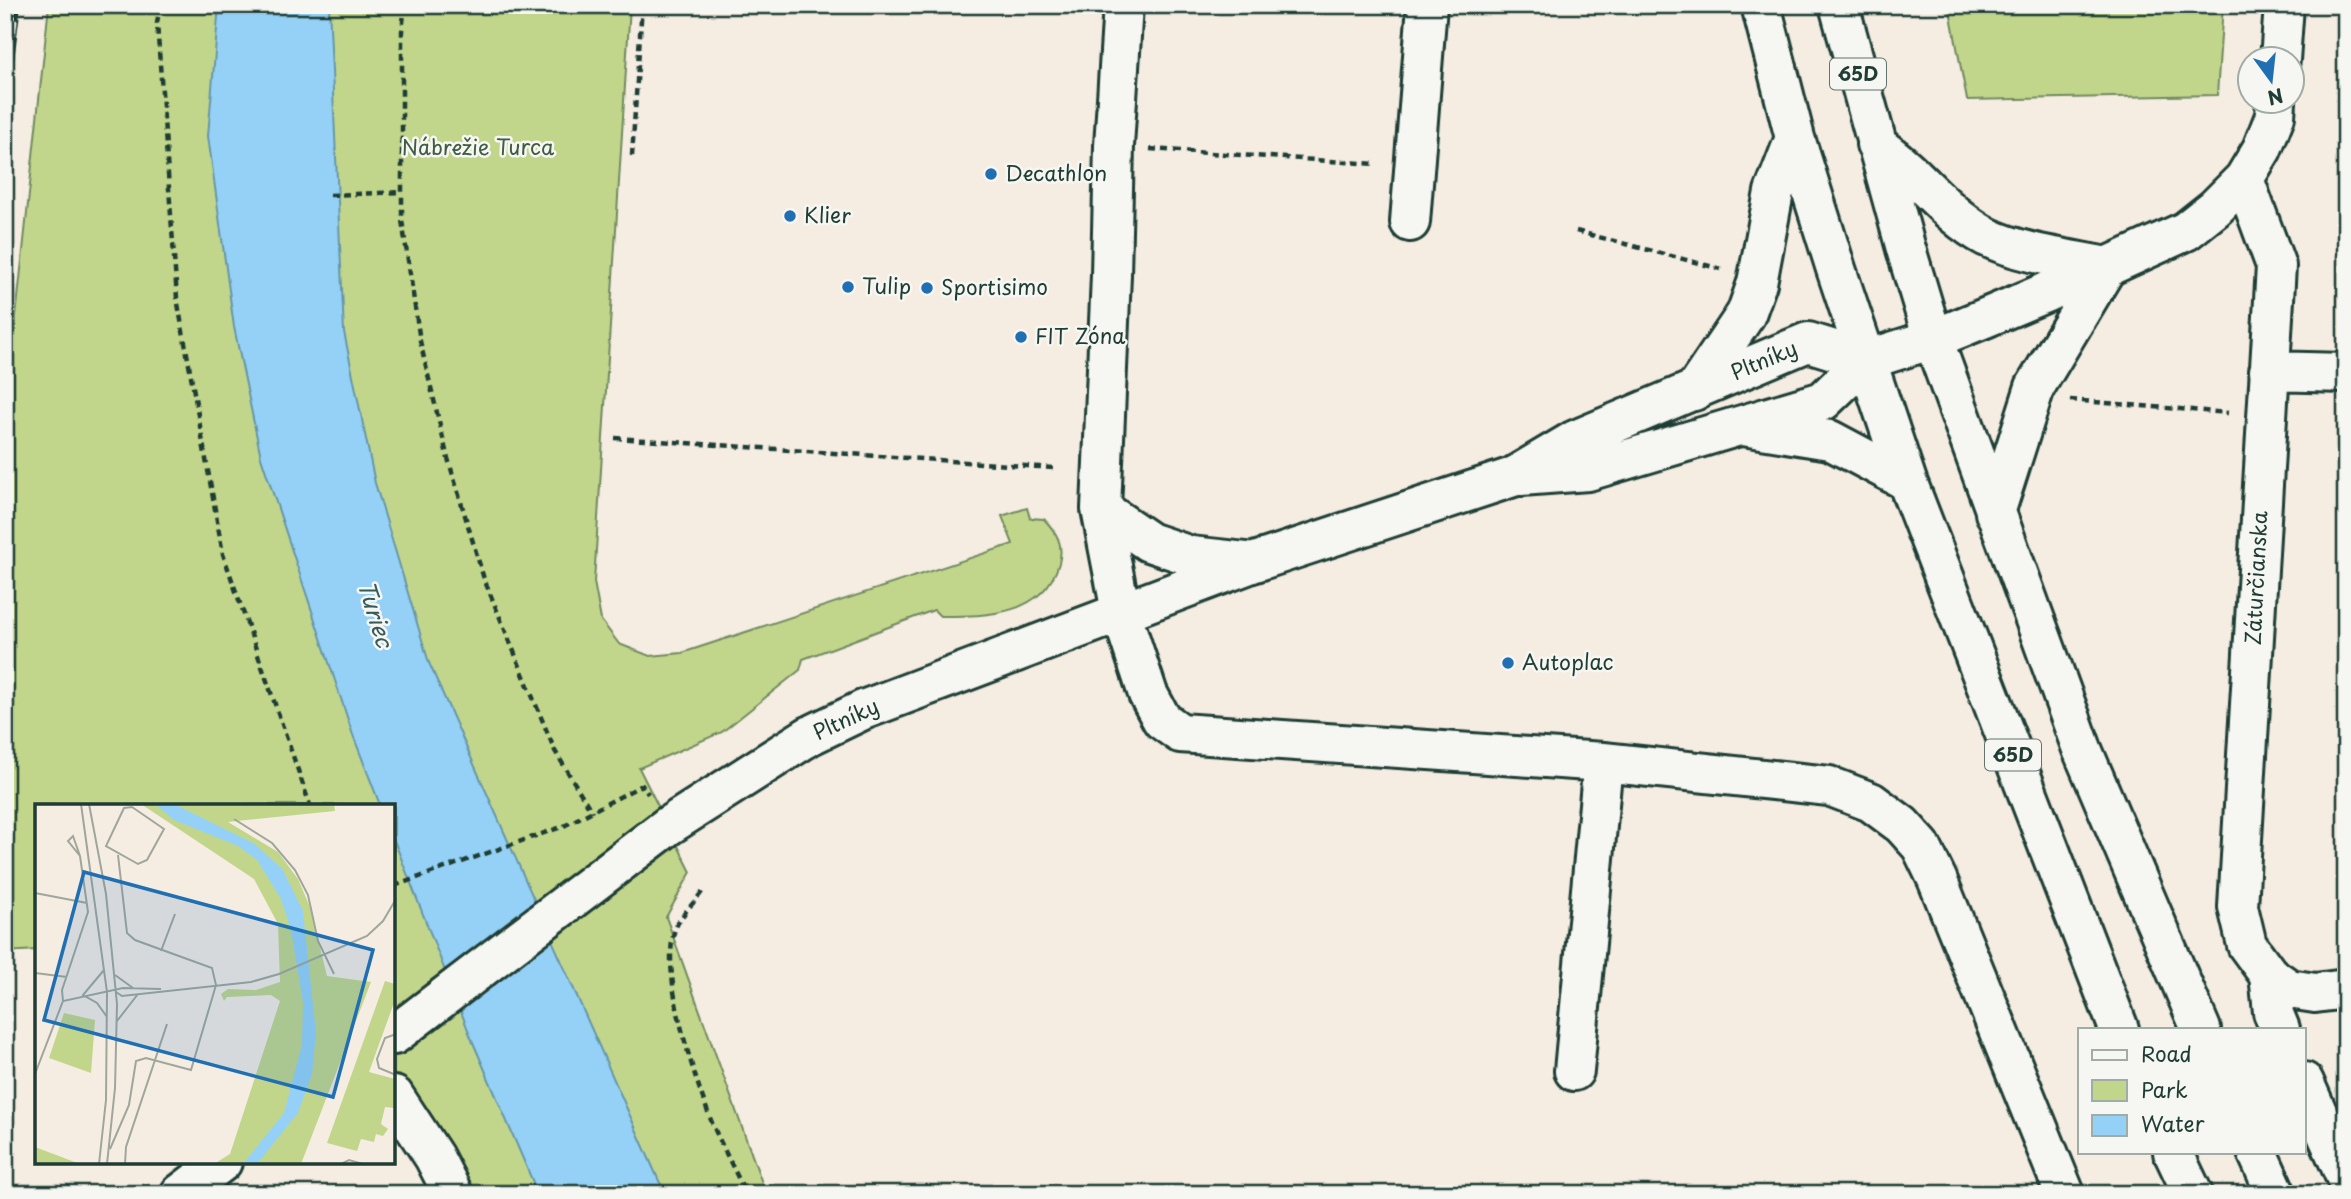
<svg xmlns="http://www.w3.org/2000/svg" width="2351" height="1199" font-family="'Playpen Sans',sans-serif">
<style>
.green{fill:#c2d68b;stroke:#708a60;stroke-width:2}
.water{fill:#95d1f6;stroke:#6696a8;stroke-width:2}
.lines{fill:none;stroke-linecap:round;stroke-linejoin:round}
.minor-casing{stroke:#1f3d34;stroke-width:44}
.major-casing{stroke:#1f3d34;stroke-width:44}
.path{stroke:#1f3d34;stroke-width:4.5;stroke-dasharray:7 5;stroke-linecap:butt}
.minor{stroke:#f6f6f2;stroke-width:38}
.major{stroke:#f6f6f2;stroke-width:38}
.rail-casing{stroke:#1f3d34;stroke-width:8}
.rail{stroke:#f6f6f2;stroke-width:5;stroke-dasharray:16;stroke-linecap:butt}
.poi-dot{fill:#1f6fb2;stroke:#f6f6f2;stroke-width:2.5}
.labels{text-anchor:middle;stroke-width:5;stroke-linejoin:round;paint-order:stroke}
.shield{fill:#f6f6f2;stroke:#60746d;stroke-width:2}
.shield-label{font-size:19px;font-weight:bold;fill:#1f3d34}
.park-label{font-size:21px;fill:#405c45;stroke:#f6f6f2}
.poi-label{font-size:21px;fill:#1f3d34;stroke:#f6f6f2;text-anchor:start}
.street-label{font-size:21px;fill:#1f3d34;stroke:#f6f6f2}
.water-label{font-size:23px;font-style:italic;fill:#375b5b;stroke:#f6f6f2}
.inset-road{fill:none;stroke:#9fa69c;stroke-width:2}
.view{fill:#1f6fb2;fill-opacity:0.15;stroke:#1f6fb2;stroke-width:3.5}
.inset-edge{fill:none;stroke:#1f3d34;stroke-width:3.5}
</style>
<rect width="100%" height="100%" fill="#f5ece2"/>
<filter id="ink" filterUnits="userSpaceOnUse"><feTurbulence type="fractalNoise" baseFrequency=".0143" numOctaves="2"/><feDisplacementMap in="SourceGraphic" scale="14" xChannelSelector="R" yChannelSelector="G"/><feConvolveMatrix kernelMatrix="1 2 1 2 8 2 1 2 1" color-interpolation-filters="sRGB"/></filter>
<g filter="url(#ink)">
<path class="green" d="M 49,5 L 630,5 L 594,582 L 601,620 L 619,644 L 650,656 L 682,653 L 1013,544 L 1002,516 L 1027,508 L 1030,518 L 1044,519 C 1057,533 1064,544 1059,563 C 1043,617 985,616 940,616 L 934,610 L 803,659 L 800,670 L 722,732 L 639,768 L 691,872 L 666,917 L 766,1194 L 453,1194 L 394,1083 L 394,805 L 37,805 L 37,950 L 5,952 L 5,421 Z
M 1949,5 L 2223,5 L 2217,95 L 1967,100 Z"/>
<path class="water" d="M 219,5 L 329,5 L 344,332 L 375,483 L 429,663 L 659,1181 L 667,1194 L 538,1194 L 472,1040 L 394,840 L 394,805 L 380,805 L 353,735 L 261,457 L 234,327 L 208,136 Z"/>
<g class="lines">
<g class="minor-casing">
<path id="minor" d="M 1123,5 L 1114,146 L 1111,275 L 1101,509 L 1121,612 L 1148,694 L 1162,720 L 1180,733 L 1603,762 L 1829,786 L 1871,802 L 1902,825 L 1921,846 L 1937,879 L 2065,1194
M 2280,60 L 2284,5
M 2244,179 L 2276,266 L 2238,907 L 2247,945 L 2269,975 L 2289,989 L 2315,993 L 2346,989
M 1410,222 L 1427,5
M 2269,371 L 2346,373
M 1521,476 L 1588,471 L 1823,401 L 1866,360 L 1933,339 L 1985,318 L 2107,267 L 2186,231 L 2215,208 L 2244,179 L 2262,149 L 2275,116 L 2276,102
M 1101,509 L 1149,542 L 1191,556 L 1246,562
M 2269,975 L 2273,1012 L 2280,1029
M 394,1035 L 668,826 L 809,736 L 863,710 L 1252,563 L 1513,477 L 1575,440 L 1808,342 L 1866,360
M 1574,1071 L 1603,762
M 2304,1082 L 2346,1178
M 394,1096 L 434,1157 L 453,1194
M 180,1194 L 222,1162"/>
</g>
<g class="major-casing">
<path id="major" d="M 1761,5 L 1795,138 L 1836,269 L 1907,481 L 2119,1029
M 1839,5 L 1906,249 L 1933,339 L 2082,749 L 2201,1029
M 1876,144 C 1889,154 1902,164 1913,175 C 1936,197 1958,222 1987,237 C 2022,254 2069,259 2107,267 L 2035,387 L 1995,513
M 1694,391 L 1746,314 L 1757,283 L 1774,192 L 1795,138
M 1743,426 L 1830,440 L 1907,481
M 2173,1152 L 2193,1194
M 2257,1152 L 2276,1194"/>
</g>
<path class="path" d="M 160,5 L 157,23 L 177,298 L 223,554 L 310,805
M 405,5 L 402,31 L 402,220 L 420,341 L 447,455 L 484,579 L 555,751 L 592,812
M 1150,149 L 1375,164
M 632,156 L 642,5
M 330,195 L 402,192
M 1576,231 L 1721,269
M 2070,400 L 2228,413
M 615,438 L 1054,468
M 394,886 L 564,826 L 642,785 L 648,794
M 702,892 C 694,903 681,915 676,927 C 657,970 697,1087 715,1130 C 725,1152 736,1173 746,1194"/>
<use href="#minor" class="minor"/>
<use href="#major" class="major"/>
<g class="rail-casing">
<path id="rail" d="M 5,99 L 17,5"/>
</g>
<use href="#rail" class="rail"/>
</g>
</g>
<g class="poi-dot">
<circle cx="991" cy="174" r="7"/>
<circle cx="790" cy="216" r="7"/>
<circle cx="848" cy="287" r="7"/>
<circle cx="927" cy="288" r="7"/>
<circle cx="1021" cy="337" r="7"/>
<circle cx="1508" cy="663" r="7"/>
</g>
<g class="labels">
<g class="shield">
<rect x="1830" y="58.5" width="56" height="31" rx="5"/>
<rect x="1985" y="739.5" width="56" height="31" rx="5"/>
</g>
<g class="shield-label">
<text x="1858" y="81">65D</text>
<text x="2013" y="762">65D</text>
</g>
<g class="park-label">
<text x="478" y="155">Nábrežie Turca</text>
</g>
<g class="poi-label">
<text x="1005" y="181">Decathlon</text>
<text x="804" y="223">Klier</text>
<text x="862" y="294">Tulip</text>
<text x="941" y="295">Sportisimo</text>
<text x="1035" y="344">FIT Zóna</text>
<text x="1522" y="670">Autoplac</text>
</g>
<g class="street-label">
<text transform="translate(1764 361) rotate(-23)" y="7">Pltníky</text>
<text transform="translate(2257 578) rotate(-87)" y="7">Záturčianska</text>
<text transform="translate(846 720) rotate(-25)" y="7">Pltníky</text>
</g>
<g class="water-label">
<text transform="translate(375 614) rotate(73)" y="8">Turiec</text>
</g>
</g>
<g transform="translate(35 804)">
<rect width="360" height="360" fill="#f5ece2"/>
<path d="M 106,0 L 299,0 L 300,7 L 193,18 L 243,48 L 263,75 L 275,103 L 292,172 L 336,178 L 266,360 L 179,360 L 195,350 L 245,197 L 236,191 L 192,193 L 189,197 L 186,190 L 193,185 L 221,186 L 245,178 L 243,120 L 219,75 ZM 350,177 L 360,180 L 360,196 L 334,268 L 360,275 L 360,304 L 350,303 L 346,320 L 353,325 L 348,332 L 341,330 L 339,338 L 326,335 L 322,347 L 292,339 ZM 29,209 L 60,216 L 56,269 L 14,254 ZM 0,343 L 45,360 L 0,360 Z" fill="#c2d68b"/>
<path d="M 120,0 L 139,0 L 220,40 L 248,66 L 268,107 L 281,229 L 277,270 L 263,309 L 222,360 L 208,360 L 249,309 L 267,241 L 268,198 L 256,126 L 246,95 L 222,56 L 203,42 L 139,16 Z" fill="#95d1f6"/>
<path class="inset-road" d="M 46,0 L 72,188 L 71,296 L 64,360M 54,0 L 71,90 L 82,200 L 80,284 L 72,360M 97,3 L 129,25 L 112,56 L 103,60 L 71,42 L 89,4 ZM 199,15 L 237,39 L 260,66 L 273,91 L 283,137 L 299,170M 0,89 L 52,99M 126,147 L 140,110M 69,166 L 48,191 L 62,199 L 72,213M 0,169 L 32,173M 80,171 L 98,184M 81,188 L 87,192 L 216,178 L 244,170 L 332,132 L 348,117 L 361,95M 28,197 L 27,186 L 53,108 L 45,52 L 33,37 L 38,32 L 45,52M 82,217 L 103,190M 361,230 L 350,234 L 342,255 L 344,264 L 361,271M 0,270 L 28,197 L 88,184 L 126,185M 75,345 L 94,301 L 101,257 L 111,254 L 156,266 L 181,181 L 177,164 L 100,136 L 92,129 L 83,51M 90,360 L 91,343 L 132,220M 306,360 L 314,356 L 328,360"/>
<path class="view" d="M 49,68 L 338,146 L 298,293 L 9,216 Z"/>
<rect width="360" height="360" class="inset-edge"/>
</g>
<rect width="2351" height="1199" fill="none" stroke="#f6f6f2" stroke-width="28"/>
<rect x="14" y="14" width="2323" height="1171" fill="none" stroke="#1f3d34" stroke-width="2.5" filter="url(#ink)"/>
<rect x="2078" y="1028" width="228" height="126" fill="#f6f6f2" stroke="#a0aca6" stroke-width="2"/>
<rect x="2092" y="1050" width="35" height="10" fill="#f6f6f2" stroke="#a0aca6" stroke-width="2"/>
<text x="2141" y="1062" font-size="21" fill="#1f3d34">Road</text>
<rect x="2092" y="1080" width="35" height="21" fill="#c2d68b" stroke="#a0aca6" stroke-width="2"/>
<text x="2141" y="1098" font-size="21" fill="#1f3d34">Park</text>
<rect x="2092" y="1115" width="35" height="21" fill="#95d1f6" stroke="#a0aca6" stroke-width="2"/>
<text x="2141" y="1132" font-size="21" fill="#1f3d34">Water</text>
<g transform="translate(2271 80) rotate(165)"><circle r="33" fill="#f6f6f2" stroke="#a0aca6" stroke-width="2"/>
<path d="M0-5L12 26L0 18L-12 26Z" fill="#1f6fb2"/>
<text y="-10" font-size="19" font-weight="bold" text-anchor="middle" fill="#1f3d34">N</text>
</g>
</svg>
